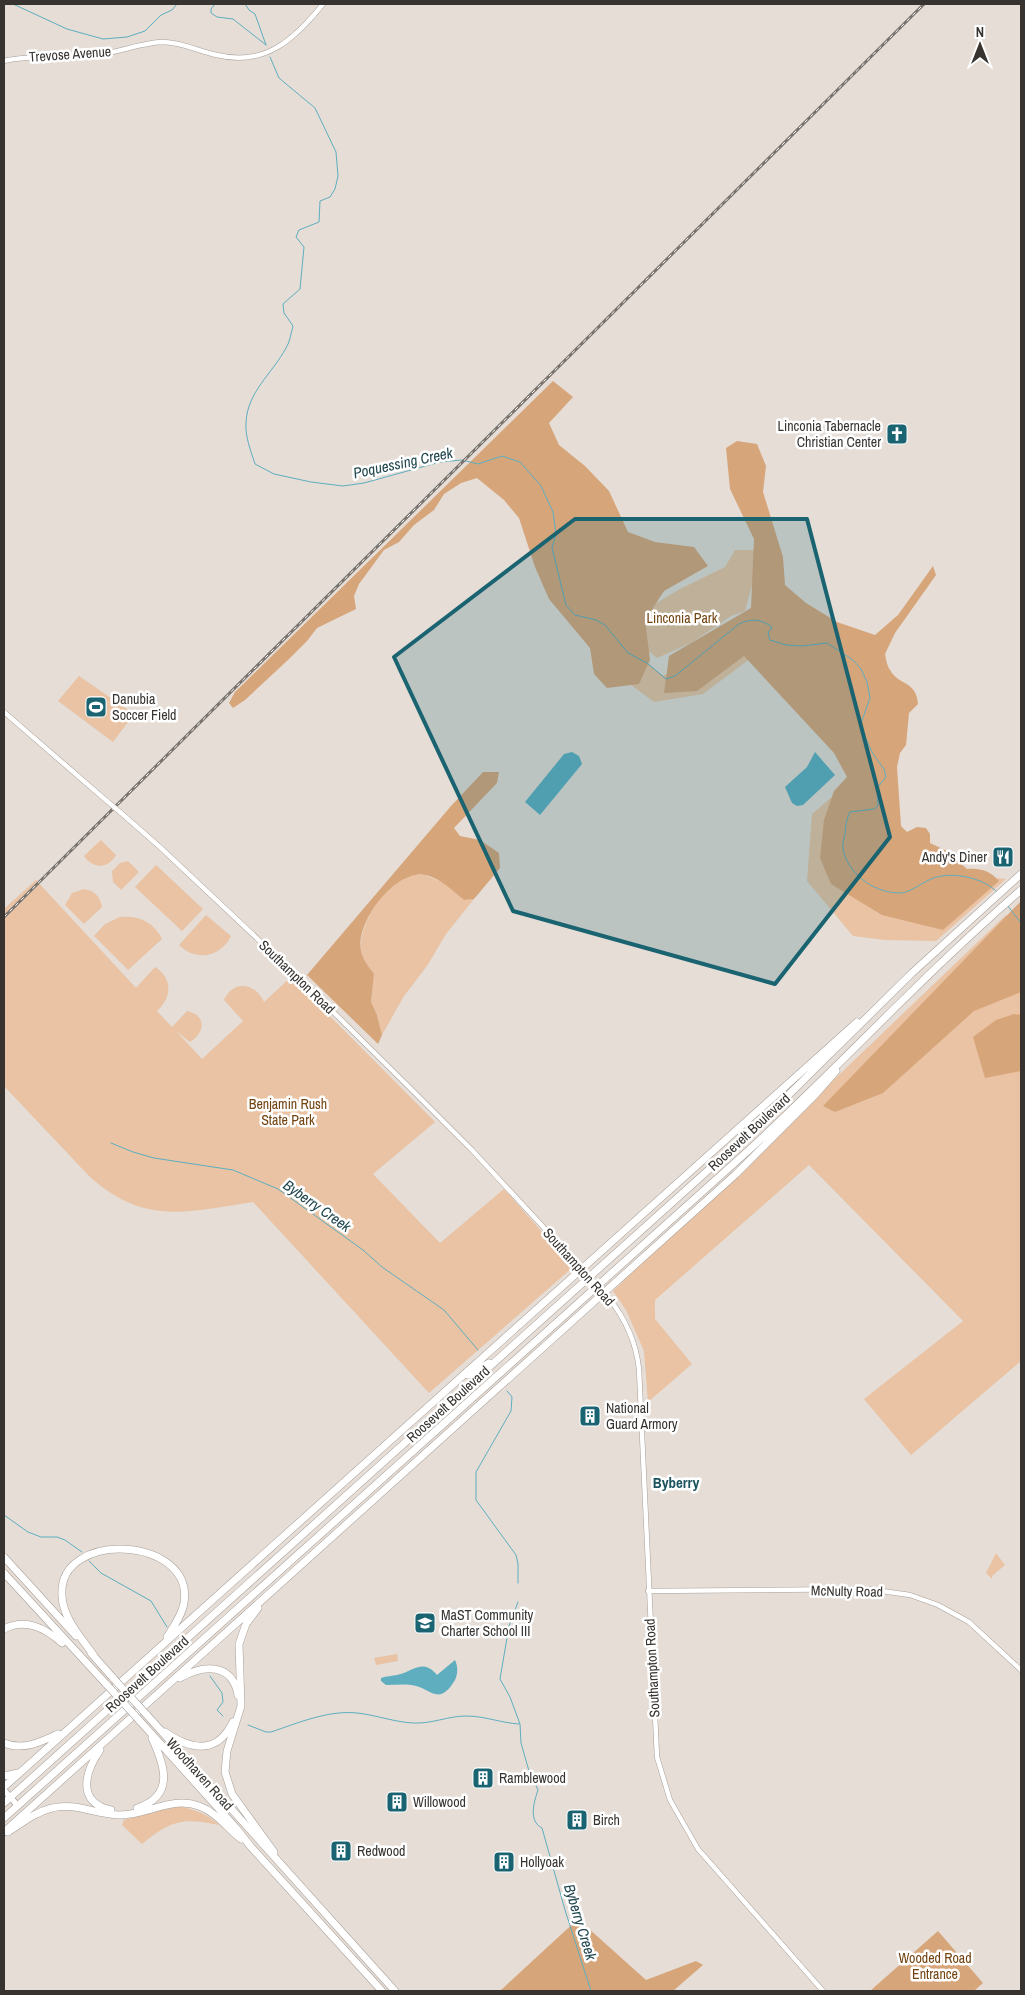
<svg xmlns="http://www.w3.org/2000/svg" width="1025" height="1995" font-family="'Archivo Narrow',sans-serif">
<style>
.green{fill:#e9c3a3}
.forest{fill:#d7a57a}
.water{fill:#5eaec0}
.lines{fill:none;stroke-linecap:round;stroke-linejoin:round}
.stream{stroke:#5eaec0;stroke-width:1}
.minor-casing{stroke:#a79f99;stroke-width:5.5}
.major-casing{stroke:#a79f99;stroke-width:7}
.highway-casing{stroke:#a79f99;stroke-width:8}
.minor{stroke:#fff;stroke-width:4.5}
.major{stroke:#fff;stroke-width:5.5}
.highway{stroke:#fff;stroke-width:7}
.rail-casing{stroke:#77726d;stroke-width:3}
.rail{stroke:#fff;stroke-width:1;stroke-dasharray:4;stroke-linecap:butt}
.minor-bridge-casing{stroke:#a79f99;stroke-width:5.5;stroke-linecap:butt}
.highway-bridge-casing{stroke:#a79f99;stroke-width:8;stroke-linecap:butt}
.minor-bridge{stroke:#fff;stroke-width:4.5}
.highway-bridge{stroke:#fff;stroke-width:7}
.marked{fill:#1a6371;fill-opacity:0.2;stroke:#1a6371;stroke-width:4;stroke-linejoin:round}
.labels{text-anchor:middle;stroke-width:5;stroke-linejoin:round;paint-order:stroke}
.street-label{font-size:14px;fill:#363330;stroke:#fff}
.poi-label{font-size:14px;fill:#363330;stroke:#fff;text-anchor:start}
.park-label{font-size:14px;fill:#724310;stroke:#fff}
.water-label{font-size:15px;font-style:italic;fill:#21474f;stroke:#fff}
.neighbourhood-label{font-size:15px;font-weight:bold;fill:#1c545f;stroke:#fff}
</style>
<rect width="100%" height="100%" fill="#e5ddd6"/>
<path class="green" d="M 735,550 L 756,550 L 752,585 L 745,611 L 731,616 L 691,643 L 657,658 L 650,652 L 633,648 L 633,621 L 650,607 L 680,589 L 725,567 Z
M 753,618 C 781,621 766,629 779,640 C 782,642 787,644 790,646 L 817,639 L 839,647 L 863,668 L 869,694 L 861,721 L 871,756 L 884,762 L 878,782 L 880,788 L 870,800 L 852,802 L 844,821 L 842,848 L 867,884 L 897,894 L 929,875 L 958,874 L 1006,879 L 936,941 L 885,940 L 853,936 L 807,881 L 812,814 L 860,773 L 759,652 L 703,694 L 654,702 L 627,682 L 599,655 L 617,637 C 622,644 629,646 636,652 C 645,660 653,669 663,676 C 687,663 713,645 730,623 Z
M 79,676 L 134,714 L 113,742 L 58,701 Z
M 101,840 L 116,855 C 108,869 93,869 84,856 Z
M 128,861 L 139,872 L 121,890 L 113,882 L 112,871 L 120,863 Z
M 156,865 L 203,909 L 182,931 L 135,887 Z
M 425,875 L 446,884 L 464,900 L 474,899 L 446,934 L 427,966 L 404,996 L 382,1035 L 377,1015 L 371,1002 L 374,974 C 369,967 363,960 361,951 C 357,927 386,881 409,876 C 414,874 420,875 425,875 Z
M 36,880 L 136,988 L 155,967 C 173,978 172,998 157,1011 L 172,1027 L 187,1011 C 207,1015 205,1033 190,1042 L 176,1031 L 202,1059 L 243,1021 L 224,1000 C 233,979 256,983 264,1002 L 291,977 L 435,1122 L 373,1174 L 440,1243 L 504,1189 L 573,1267 L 429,1393 L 253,1202 C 187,1212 144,1226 89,1176 L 4,1086 L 4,909 Z
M 84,889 C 95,891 100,896 102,907 L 84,924 L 65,905 L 72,893 Z
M 206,915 L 231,936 C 221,957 196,962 179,945 Z
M 1006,915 L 1011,921 L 1021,924 L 1021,1361 L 911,1455 L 864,1399 L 963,1321 L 809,1165 L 655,1300 L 655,1319 L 692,1364 L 648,1402 L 644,1351 L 626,1310 L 613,1291 Z
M 120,917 C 138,915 154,922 162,939 L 128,970 L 94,936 L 105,924 Z
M 996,1553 L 1005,1565 L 992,1576 L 992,1579 L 986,1573 Z
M 397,1654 L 398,1661 L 376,1665 L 374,1658 Z
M 178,1806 C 193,1809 208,1814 219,1825 C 183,1817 170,1821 142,1844 L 122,1825 L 124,1820 Z"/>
<path class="forest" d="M 553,381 L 573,397 L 549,423 L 559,445 L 585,466 L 609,491 L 628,532 L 655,542 L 694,547 L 708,566 L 664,591 L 645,620 L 650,660 L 639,684 L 607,688 L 594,674 L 590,648 L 549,599 L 535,567 L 519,518 L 504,500 L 477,478 L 461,483 L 444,494 L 434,510 L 414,525 L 399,542 L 384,550 L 359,584 L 354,596 L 356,609 L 317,628 L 307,641 L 289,659 L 245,700 L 233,708 L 229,703 L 235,692 Z
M 737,441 L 757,444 L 766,466 L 763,492 L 783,557 L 785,585 L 806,603 L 837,622 L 875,635 L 898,615 L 933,566 L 936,575 L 895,633 L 885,654 C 886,659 887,666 890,670 C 899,686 916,680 918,704 L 909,713 L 906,745 L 900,753 L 897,767 L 901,826 L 907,832 L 917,827 L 926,828 L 930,834 L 930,843 L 947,851 L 967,869 C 981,868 990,871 999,881 L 943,930 L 882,915 L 831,884 L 820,858 L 824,820 L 834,791 L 847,777 L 834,753 L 744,656 L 697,691 L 664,693 L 669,656 L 751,608 L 754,539 L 730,489 L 726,448 Z
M 483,772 L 499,772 L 497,783 L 454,828 L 460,836 L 480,840 L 499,853 L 500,868 L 474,899 L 464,900 C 452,890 441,879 426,875 C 395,868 355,923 361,951 C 363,960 369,967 374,974 L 371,1002 L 377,1015 L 382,1035 L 378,1044 L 307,975 L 451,806 Z
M 1021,901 L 1021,992 L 974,1011 L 883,1093 L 835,1112 L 823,1106 Z
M 1014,1014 L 1021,1015 L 1021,1071 L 985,1078 L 973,1037 L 996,1020 Z
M 578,1919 L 646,1980 L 696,1961 L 703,1965 L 673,1991 L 500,1991 Z
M 938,1931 L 983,1983 L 974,1991 L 870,1991 Z"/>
<path class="water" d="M 572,752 L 579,756 L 582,764 L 540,815 L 525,802 L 564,754 Z
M 815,752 L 835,775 L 803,805 L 797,806 L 792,803 L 785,787 L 807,767 Z
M 455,1660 C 458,1667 458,1673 455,1680 C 438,1708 431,1687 411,1685 C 403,1684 394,1685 386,1685 L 381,1681 L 381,1678 C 387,1676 392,1676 397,1675 C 414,1671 423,1658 437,1675 Z"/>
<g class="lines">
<path class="stream" d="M 13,4 L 67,29 L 103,39 L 127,37 L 145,31 L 161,15 L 172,10 L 177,4
M 215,4 L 211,9 L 211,13 L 217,17 L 233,19 L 266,45
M 245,4 L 249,10 L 255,14 L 266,45
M 270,57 L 279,78 L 315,108 L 336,152 L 338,176 L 335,189 L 330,197 L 320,201 L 319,222 L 299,230 L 296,237 L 304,247 L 300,289 L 283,304 L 284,313 L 293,326 C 291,333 290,342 286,348 C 272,374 247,392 246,423 C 245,437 251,451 255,464 L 274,474 L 311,482 L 343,486 L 364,483 L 440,462 L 462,460 L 478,464 L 502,456 L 520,462 L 541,486 L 553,512 L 556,534 L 552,548 L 566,605 L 575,615 L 596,620 L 605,625 L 628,653 L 647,663 L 666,679 L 675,676 L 739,624 C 751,618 761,619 772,627 L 768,633 L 770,640 L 786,645 L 802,646 L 827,643 L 853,660 L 861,669 L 867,682 L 870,698 L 860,726 L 873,754 L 884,769 L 886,777 L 877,788 L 878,806 L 874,809 L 850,812 C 846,820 846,825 845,834 C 844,839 842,844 843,849 C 848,874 873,892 898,893 C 908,894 920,884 929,880 C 948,870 983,877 997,892
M 1007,905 L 1021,923
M 111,1143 L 133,1152 L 154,1158 L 233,1170 L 278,1189 L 363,1250 L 382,1267 L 444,1310 L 478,1350
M 507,1391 L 512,1397 L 511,1411 L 476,1472 L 476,1500 L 516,1555 L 518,1564 L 518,1583
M 4,1515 L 28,1532 L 41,1537 L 57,1537 L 65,1540 L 82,1552
M 89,1561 L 101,1573 L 151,1601 L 167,1627
M 518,1602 L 509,1626 L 500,1679 L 510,1697 L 520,1724 L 521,1743 L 529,1771 L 538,1790 C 534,1802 528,1821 542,1828 L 565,1910 L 591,1991
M 210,1676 L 222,1693 L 223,1702 L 217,1710 L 223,1716
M 248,1725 L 266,1732 L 271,1732 C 298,1723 328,1710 357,1713 C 376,1715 394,1722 413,1723 C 432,1724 448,1716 466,1716 C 485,1716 501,1723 519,1724"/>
<g class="minor-casing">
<path id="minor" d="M 4,61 C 34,54 64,59 95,55 C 118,53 139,43 162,42 C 182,42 198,51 217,55 C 265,67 295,39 323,4
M 4,712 L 108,802
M 120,812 L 161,848 L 298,977 L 414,1092 L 472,1150 L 608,1297 C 625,1318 636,1342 639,1369 L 657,1757 L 670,1800 L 698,1849 L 823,1991
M 648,1591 L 868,1589 L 910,1595 L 938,1605 L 969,1622 L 1021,1670"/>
</g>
<g class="major-casing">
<path id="major" d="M 4,1790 L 18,1806"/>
</g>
<g class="highway-casing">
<path id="highway" d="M 468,1375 L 489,1363
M 4,1557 L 76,1636
M 4,1573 L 107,1685
M 258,1608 L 246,1624 L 239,1644 L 241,1706 L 227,1751 L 225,1772 L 232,1794 L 274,1852
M 4,1629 C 26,1618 45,1628 62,1643
M 91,1653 L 114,1679
M 94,1656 C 82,1638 63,1619 62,1596 C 57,1529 195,1536 184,1603 C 182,1615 174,1626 167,1637
M 180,1678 C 203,1665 232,1662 238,1695
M 146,1714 L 395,1991
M 139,1720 L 237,1829 L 251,1847 L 382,1991
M 165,1732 C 191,1750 217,1755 233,1722
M 4,1743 C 23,1751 41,1742 58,1734
M 100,1750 C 85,1772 76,1802 111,1810
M 4,1776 L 18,1773
M 4,1787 L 857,1022
M 4,1803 L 754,1129 L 912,973 L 1021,874
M 137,1808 C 175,1796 165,1766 152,1738
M 4,1818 L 749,1150 C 841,1065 926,972 1021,890
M 4,1832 L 736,1174 L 816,1094 L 836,1071
M 8,1832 C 22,1823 35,1812 52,1808 C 75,1802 97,1815 120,1815 C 148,1815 171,1796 199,1806 C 216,1812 227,1828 241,1839"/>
</g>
<use href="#minor" class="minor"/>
<use href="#major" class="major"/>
<use href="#highway" class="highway"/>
<g class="rail-casing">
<path id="rail" d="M 4,917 L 924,4"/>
</g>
<use href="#rail" class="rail"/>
<g class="minor-bridge-casing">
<path id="minor-bridge" d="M 108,802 L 120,812"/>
</g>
<g class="highway-bridge-casing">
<path id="highway-bridge" d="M 114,1679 L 146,1714
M 107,1685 L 139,1720"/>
</g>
<use href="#minor-bridge" class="minor-bridge"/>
<use href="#highway-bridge" class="highway-bridge"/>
</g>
<path class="marked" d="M 575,519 L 807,519 L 890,837 L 775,984 L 513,911 L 394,657 Z"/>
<defs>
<g id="church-square" transform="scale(1.125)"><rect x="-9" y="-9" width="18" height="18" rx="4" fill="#1a6371" stroke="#fff"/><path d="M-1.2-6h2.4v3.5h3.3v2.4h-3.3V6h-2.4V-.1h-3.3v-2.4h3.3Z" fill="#fff"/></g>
<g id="stadium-square" transform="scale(1.125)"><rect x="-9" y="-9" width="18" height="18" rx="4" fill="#1a6371" stroke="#fff"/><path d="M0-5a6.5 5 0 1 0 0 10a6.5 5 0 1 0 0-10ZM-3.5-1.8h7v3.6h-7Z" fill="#fff"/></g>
<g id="restaurant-square" transform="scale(1.125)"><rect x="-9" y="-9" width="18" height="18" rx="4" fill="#1a6371" stroke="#fff"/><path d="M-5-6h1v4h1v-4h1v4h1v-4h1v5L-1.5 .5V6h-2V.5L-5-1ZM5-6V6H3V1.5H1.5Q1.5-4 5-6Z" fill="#fff"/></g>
<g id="building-square" transform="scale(1.125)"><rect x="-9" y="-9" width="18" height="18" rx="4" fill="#1a6371" stroke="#fff"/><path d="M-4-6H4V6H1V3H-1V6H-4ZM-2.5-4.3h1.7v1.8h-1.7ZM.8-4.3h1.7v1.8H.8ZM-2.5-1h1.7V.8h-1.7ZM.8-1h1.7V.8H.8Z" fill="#fff"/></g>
<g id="school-square" transform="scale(1.125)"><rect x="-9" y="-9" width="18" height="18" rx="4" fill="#1a6371" stroke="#fff"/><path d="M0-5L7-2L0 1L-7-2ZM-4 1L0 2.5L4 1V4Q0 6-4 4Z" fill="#fff"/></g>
</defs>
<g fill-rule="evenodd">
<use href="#church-square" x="897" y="434"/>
<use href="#stadium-square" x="96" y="707"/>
<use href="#restaurant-square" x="1003" y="857"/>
<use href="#building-square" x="590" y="1416"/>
<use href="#school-square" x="425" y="1623"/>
<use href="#building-square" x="483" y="1778"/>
<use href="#building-square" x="397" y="1802"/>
<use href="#building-square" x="577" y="1820"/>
<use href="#building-square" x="341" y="1851"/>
<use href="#building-square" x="504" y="1862"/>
</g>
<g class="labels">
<g class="street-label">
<text transform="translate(70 54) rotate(-4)" y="5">Trevose Avenue</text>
<text transform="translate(297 977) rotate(44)" y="5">Southampton Road</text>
<text transform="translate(749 1132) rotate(-43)" y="5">Roosevelt Boulevard</text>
<text transform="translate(579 1267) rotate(48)" y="5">Southampton Road</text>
<text transform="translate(448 1404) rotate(-42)" y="5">Roosevelt Boulevard</text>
<text transform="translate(847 1591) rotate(1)" y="5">McNulty Road</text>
<text transform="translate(652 1668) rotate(-93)" y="5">Southampton Road</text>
<text transform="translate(147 1674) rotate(-42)" y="5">Roosevelt Boulevard</text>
<text transform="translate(200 1774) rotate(48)" y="5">Woodhaven Road</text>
</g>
<g class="poi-label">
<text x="881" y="431" text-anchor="end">Linconia Tabernacle<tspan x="881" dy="16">Christian Center</tspan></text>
<text x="112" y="704">Danubia<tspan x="112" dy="16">Soccer Field</tspan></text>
<text x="987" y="862" text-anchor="end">Andy's Diner</text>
<text x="606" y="1413">National<tspan x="606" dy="16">Guard Armory</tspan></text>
<text x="441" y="1620">MaST Community<tspan x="441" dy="16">Charter School III</tspan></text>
<text x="499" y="1783">Ramblewood</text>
<text x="413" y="1807">Willowood</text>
<text x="593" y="1825">Birch</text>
<text x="357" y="1856">Redwood</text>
<text x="520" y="1867">Hollyoak</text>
</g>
<g class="park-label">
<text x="682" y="623">Linconia Park</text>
<text x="288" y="1109">Benjamin Rush<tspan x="288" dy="16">State Park</tspan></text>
<text x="935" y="1963">Wooded Road<tspan x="935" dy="16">Entrance</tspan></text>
</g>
<g class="water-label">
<text transform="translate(403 463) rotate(-12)" y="5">Poquessing Creek</text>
<text transform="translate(317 1206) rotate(35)" y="5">Byberry Creek</text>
<text transform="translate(580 1922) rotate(73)" y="5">Byberry Creek</text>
</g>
<g class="neighbourhood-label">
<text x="676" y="1488">Byberry</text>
</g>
</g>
<rect width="1025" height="1995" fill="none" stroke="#363330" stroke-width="10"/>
<g transform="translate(980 45)" stroke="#ffffff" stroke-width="4" paint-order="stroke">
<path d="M0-4L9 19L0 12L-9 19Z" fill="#363330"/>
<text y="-8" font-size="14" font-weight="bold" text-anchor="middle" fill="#363330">N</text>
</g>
</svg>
